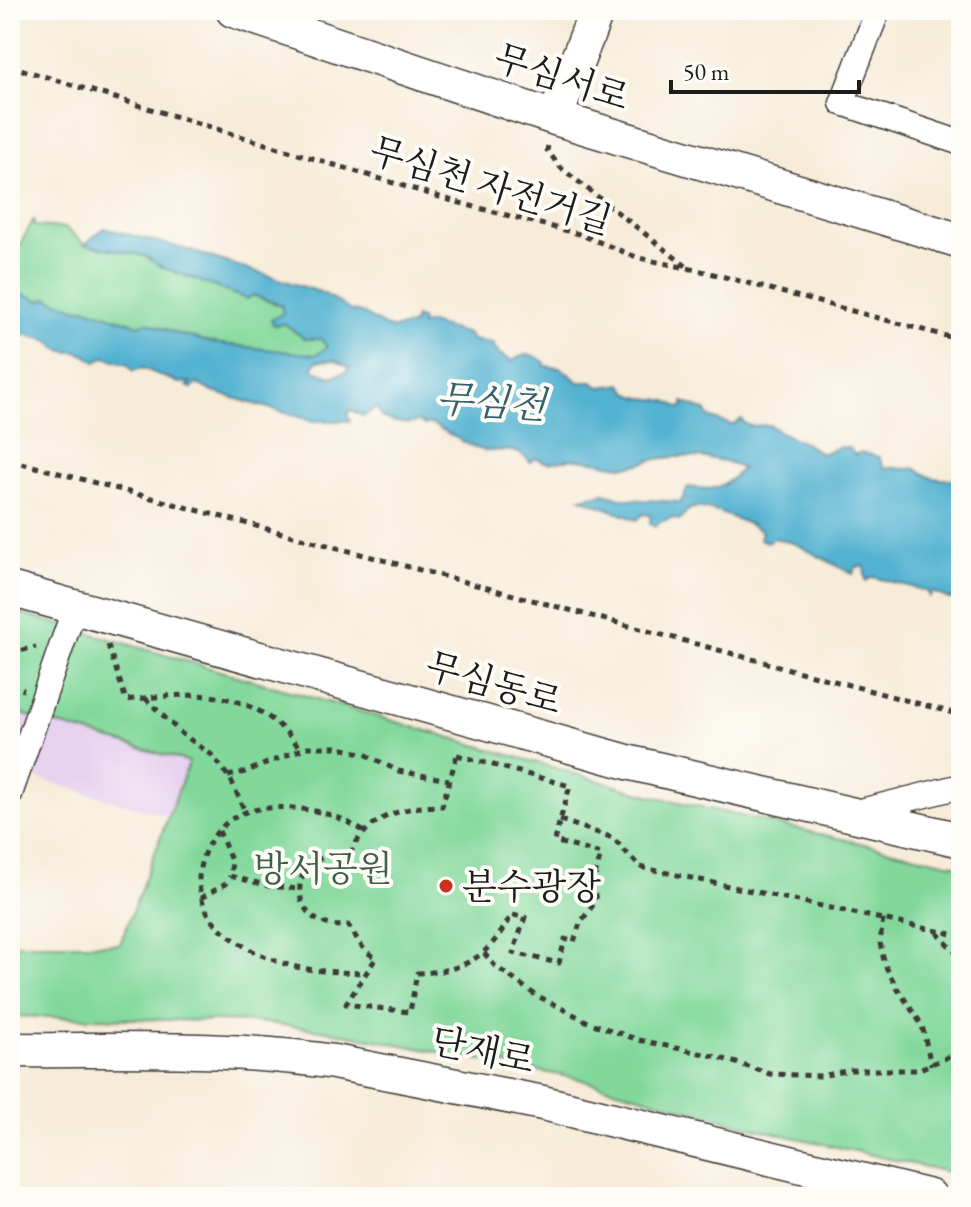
<svg xmlns="http://www.w3.org/2000/svg" width="971" height="1207" font-family="'EB Garamond','Noto Serif KR',serif">
<style>
.built{fill:#e7d2ef}
.green{fill:#82d89b;stroke:#4f7a5c;stroke-width:2}
.water{fill:#53b2d1;stroke:#386776;stroke-width:2;fill-rule:evenodd}
.lines{fill:none;stroke-linecap:round;stroke-linejoin:round}
.street-casing{stroke:#3d3b38;stroke-width:27}
.secondary-casing{stroke:#3d3b38;stroke-width:37}
.path{stroke:#3d3b38;stroke-width:5;stroke-dasharray:6 6;stroke-linecap:butt}
.street{stroke:#fff;stroke-width:24}
.secondary{stroke:#fff;stroke-width:34}
.poi-dot{fill:#c8321e;stroke:#fdfcf7;stroke-width:3}
.labels{text-anchor:middle;stroke-width:8;stroke-linejoin:round;paint-order:stroke}
.street-label{font-size:36px;fill:#1c1c1c;stroke:#fdfcf7}
.park-label{font-size:36px;fill:#405e48;stroke:#fdfcf7}
.poi-label{font-size:36px;fill:#1c1c1c;stroke:#fdfcf7;text-anchor:start}
.water-label{font-size:38px;font-style:italic;fill:#35606d;stroke:#fdfcf7}
</style>
<rect width="100%" height="100%" fill="#fdfcf7"/>
<filter id="ink" filterUnits="userSpaceOnUse"><feTurbulence type="fractalNoise" baseFrequency=".0125" numOctaves="2"/><feDisplacementMap in="SourceGraphic" scale="16" xChannelSelector="R" yChannelSelector="G"/><feConvolveMatrix kernelMatrix="1 2 1 2 8 2 1 2 1" color-interpolation-filters="sRGB"/></filter>
<filter id="wash" filterUnits="userSpaceOnUse"><feTurbulence type="fractalNoise" baseFrequency=".006" numOctaves="4" result="noise"/><feDisplacementMap in="SourceGraphic" scale="32" xChannelSelector="R" yChannelSelector="G"/><feGaussianBlur stdDeviation="1.8" result="paint"/><feColorMatrix in="noise" values="0 0 0 0 0 0 0 0 0 0 0 0 0 0 0 0 0 1.4 0 .05"/><feComposite in="paint" operator="in"/></filter>
<g filter="url(#wash)">
<rect width="100%" height="100%" fill="#f7ecd9"/>
<path class="built" d="M 10,711 L 189,761 L 168,816 L 10,771 Z"/>
<path class="green" d="M 34,219 L 34,226 L 65,228 L 85,244 L 145,256 L 162,267 L 247,299 L 252,295 L 281,306 C 288,329 295,339 321,339 L 327,347 L 317,356 L 213,343 L 178,334 L 147,322 L 138,325 L 86,308 L 79,309 L 47,298 L 42,301 L 15,292 L 10,287 L 10,263 Z
M 10,610 L 648,795 L 961,866 L 961,1175 L 757,1129 L 575,1078 L 328,1031 L 258,1022 L 10,1016 L 10,944 L 120,944 L 189,762 L 10,711 Z"/>
<path class="water" d="M 104,228 L 185,249 L 320,292 C 331,297 338,302 348,309 C 353,312 360,312 366,315 C 383,326 391,333 413,324 L 415,318 L 421,319 L 421,325 L 430,323 L 468,334 L 472,340 L 492,343 L 499,354 L 512,361 C 525,353 533,352 545,363 L 545,366 L 561,368 L 579,382 L 592,382 L 600,387 L 622,384 C 635,408 660,391 679,408 L 683,407 L 683,402 L 706,411 L 709,417 L 732,425 L 742,419 L 744,423 L 750,426 L 770,425 C 785,438 807,440 821,454 L 839,447 L 849,448 L 855,455 L 861,452 L 879,457 L 884,468 C 895,466 902,471 914,468 L 932,478 L 953,480 L 961,484 L 961,600 L 949,599 L 933,592 L 929,597 L 927,591 L 873,577 L 866,581 L 864,566 L 855,567 L 853,574 L 796,544 L 774,538 L 767,542 L 759,539 L 762,531 C 747,523 711,506 694,508 C 688,508 683,515 680,520 L 672,518 L 659,522 L 656,527 L 650,524 L 650,515 L 643,514 L 637,520 L 581,498 L 605,493 L 624,499 L 681,502 L 688,487 C 714,492 725,488 742,468 C 720,456 683,455 657,459 C 647,461 638,466 627,466 C 610,467 591,458 572,459 C 559,460 550,467 537,458 L 530,462 C 515,444 498,453 482,450 C 464,445 447,431 431,424 L 424,425 L 418,421 C 409,427 390,421 381,417 L 377,408 L 363,416 L 351,410 L 347,414 L 350,421 L 313,421 L 213,392 L 198,384 L 191,388 L 187,386 L 190,382 L 179,383 L 142,368 L 133,371 L 128,364 L 105,357 L 96,362 C 90,358 83,352 76,352 C 64,351 57,352 50,341 L 10,331 L 10,287 L 16,292 L 41,301 L 46,298 L 79,309 L 86,308 L 138,325 L 147,322 L 178,334 L 212,343 L 316,355 L 327,347 L 321,339 L 305,339 L 285,324 L 274,325 L 271,320 L 283,313 L 281,305 L 253,295 L 247,299 L 162,267 L 145,256 L 85,244 ZM 334,360 L 349,367 L 346,372 L 330,377 L 312,369 L 317,361 Z"/>
</g>
<g filter="url(#ink)">
<g class="lines">
<g class="street-casing">
<path id="street" d="M 878,10 L 842,103 L 961,143
M 10,794 L 75,607
M 853,813 L 961,786"/>
</g>
<g class="secondary-casing">
<path id="secondary" d="M 233,10 L 555,118 L 961,241
M 555,118 L 597,10
M 10,589 L 631,763 L 961,840
M 10,1050 C 117,1051 228,1046 334,1062 L 543,1103 L 930,1197"/>
</g>
<path class="path" d="M 10,66 L 456,202 L 579,234 L 639,258 L 706,272 L 961,340
M 548,146 L 547,150 L 561,168 L 686,266
M 10,460 L 961,715
M 108,645 L 126,700 C 197,692 254,686 300,749
M 10,653 L 36,647
M 10,686 L 24,690
M 145,698 L 182,734 L 212,755 L 231,780 L 245,812
M 457,755 L 570,786 L 554,841 L 601,854 L 593,883 L 596,901 L 580,923 L 574,942 L 565,939 L 559,963 L 513,953 L 525,917 L 511,915 C 490,956 464,972 417,973 L 410,1012 L 346,1004 L 376,958 L 365,951 L 348,925 C 286,934 281,846 349,856 C 366,817 401,806 442,806 Z
M 228,776 L 245,772 L 307,747 L 336,747 L 365,754 L 398,771 L 449,780
M 560,820 L 613,838 L 640,867 L 961,936
M 219,831 L 232,863 L 230,876 L 269,886 L 298,889
M 363,831 C 354,826 345,820 336,817 C 310,807 259,802 235,817 C 197,840 185,894 219,927 C 235,943 260,956 282,963 C 309,972 338,972 367,973
M 201,898 L 226,884 L 230,876
M 883,919 L 880,943 L 885,965 L 897,988 L 922,1025 L 931,1065
M 937,933 L 961,958
M 484,953 L 495,966 L 534,994 L 588,1022 L 639,1040 L 718,1057 L 770,1074 L 821,1076 L 851,1070 L 917,1070 L 946,1058 L 961,1043"/>
<use href="#street" class="street"/>
<use href="#secondary" class="secondary"/>
</g>
</g>
<circle class="poi-dot" cx="446" cy="886" r="8"/>
<g class="labels">
<g class="street-label">
<text transform="translate(562 77) rotate(18)" y="13">무심서로</text>
<text transform="translate(491 185) rotate(17)" y="13">무심천 자전거길</text>
<text transform="translate(494 683) rotate(16)" y="13">무심동로</text>
<text transform="translate(483 1050) rotate(12)" y="13">단재로</text>
</g>
<g class="park-label">
<text x="323" y="881">방서공원</text>
</g>
<g class="poi-label">
<text x="462" y="899">분수광장</text>
</g>
<g class="water-label">
<text transform="translate(491 402) rotate(4)" y="13">무심천</text>
</g>
</g>
<rect width="971" height="1207" fill="none" stroke="#fdfcf7" stroke-width="40"/>
<path d="M671 80v12h188v-12" fill="none" stroke="#1c1c1c" stroke-width="4"/>
<text x="683" y="80" font-size="24" fill="#1c1c1c" stroke="#fdfcf7" stroke-width="6" paint-order="stroke">50 m</text>
</svg>
